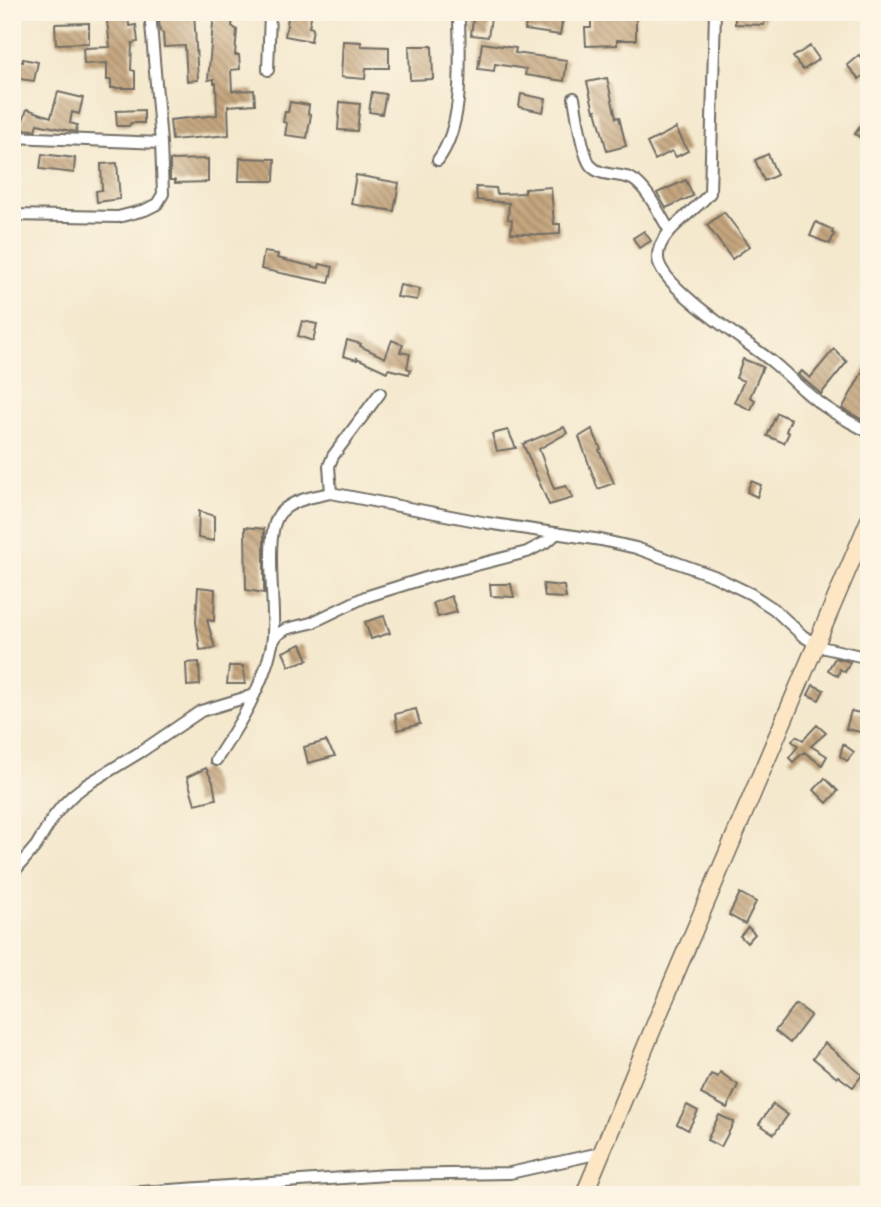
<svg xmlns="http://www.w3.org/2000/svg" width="881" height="1207" font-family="Delius,sans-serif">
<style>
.building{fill:url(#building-back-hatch)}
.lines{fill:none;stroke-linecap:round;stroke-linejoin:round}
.street-casing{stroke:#716d64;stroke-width:14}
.secondary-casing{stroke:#716d64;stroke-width:19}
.street{stroke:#fff;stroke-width:10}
.secondary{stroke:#fce6c4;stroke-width:16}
</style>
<defs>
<pattern id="building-back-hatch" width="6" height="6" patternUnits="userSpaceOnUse" patternTransform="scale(1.75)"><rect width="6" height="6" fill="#c5a67f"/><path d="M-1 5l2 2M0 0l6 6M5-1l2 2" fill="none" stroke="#a08768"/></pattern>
</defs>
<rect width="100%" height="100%" fill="#fcf5e5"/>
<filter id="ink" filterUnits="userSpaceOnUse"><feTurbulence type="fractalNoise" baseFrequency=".0143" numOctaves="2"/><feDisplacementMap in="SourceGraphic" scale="14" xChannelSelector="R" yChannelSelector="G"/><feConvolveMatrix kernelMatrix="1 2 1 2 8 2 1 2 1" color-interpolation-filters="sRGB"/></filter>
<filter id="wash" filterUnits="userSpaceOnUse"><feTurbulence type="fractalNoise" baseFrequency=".00686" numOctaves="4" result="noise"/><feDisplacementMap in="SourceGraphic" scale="28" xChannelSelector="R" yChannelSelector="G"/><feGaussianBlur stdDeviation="1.57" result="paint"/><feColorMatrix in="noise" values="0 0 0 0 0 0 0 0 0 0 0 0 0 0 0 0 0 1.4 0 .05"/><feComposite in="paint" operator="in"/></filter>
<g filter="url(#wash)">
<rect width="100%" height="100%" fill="#f4e8cd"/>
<g id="blocks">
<path class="building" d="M 106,12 L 128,12 L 129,26 L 136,25 L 138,42 L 132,43 L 131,70 L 135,71 L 135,88 L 111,88 L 111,80 L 107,80 L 107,63 L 84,64 L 83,48 L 110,47 Z
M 158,12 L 194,12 L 198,80 L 187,81 L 185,46 L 164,47 L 163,33 L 160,31 Z
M 214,12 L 234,12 L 232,26 L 237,30 L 235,55 L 239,55 L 240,69 L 231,70 L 232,91 L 254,90 L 255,104 L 228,106 L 229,135 L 172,140 L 170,120 L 217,115 L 216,83 L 214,83 L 214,79 L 208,80 Z
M 289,12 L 312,12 L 309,27 L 313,28 L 311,41 L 285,36 Z
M 474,12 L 492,12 L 488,37 L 471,35 Z
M 527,12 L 564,12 L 560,35 L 525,30 Z
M 735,12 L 765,12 L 764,25 L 735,24 Z
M 636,13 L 636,40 L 617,40 L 617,45 L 586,46 L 585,28 L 591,28 L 591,14 Z
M 89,23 L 89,43 L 56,44 L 55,24 Z
M 343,41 L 361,42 L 361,46 L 389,47 L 389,68 L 366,68 L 365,79 L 341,77 Z
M 482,43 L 516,48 L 515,53 L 567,60 L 564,81 L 525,75 L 526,69 L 495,64 L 494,71 L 478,69 Z
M 409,46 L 432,46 L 433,79 L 410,80 Z
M 810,46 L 819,59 L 803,70 L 793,57 Z
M 859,55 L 869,67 L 869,71 L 859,79 L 847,65 Z
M 23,59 L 38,62 L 34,81 L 12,78 L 12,60 L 23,62 Z
M 607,78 L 616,118 L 619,117 L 626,146 L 607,151 L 596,110 L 594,111 L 587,82 Z
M 58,92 L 83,98 L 79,114 L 72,112 L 70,123 L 77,125 L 76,132 L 37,124 L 35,130 L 20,129 L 27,109 L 51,117 Z
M 372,92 L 386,94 L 382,114 L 369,112 Z
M 521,94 L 546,99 L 543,112 L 519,107 Z
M 290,102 L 309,105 L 308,114 L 311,115 L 307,138 L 285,135 L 287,123 L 283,122 L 285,112 L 288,112 Z
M 340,102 L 360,104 L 357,131 L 338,130 Z
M 144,110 L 144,123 L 131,123 L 129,126 L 117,126 L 116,111 Z
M 869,114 L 869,133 L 864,140 L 855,134 Z
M 676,128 L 688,151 L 676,157 L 672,151 L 655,160 L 647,143 Z
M 42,154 L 75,158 L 74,173 L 40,169 Z
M 768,154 L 777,175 L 764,181 L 755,160 Z
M 240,158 L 275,159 L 274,181 L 239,181 Z
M 208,159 L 208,182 L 175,183 L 175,180 L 170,180 L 170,160 Z
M 117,163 L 120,199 L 97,202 L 96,191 L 102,190 L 101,164 Z
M 356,175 L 399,183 L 394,211 L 351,204 Z
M 686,180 L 693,196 L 666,208 L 657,193 Z
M 476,187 L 496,188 L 497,194 L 525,193 L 525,189 L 551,187 L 554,224 L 560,224 L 560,234 L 542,235 L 511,233 L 512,220 L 508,219 L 509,203 L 477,200 Z
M 724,212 L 750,246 L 732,259 L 707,225 Z
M 816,222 L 833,230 L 832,233 L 834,234 L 830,244 L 810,236 Z
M 644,231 L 651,241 L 639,248 L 633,238 Z
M 264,252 L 278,254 L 277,258 L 319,268 L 320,264 L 333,267 L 329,283 L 261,269 Z
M 400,285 L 420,289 L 417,300 L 397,297 Z
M 302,321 L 317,324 L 313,341 L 298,336 Z
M 347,340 L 361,344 L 360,346 L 385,358 L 392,340 L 403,345 L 400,352 L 410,354 L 407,368 L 411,370 L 409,374 L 388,369 L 387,372 L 357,358 L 357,360 L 343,356 Z
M 834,349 L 847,362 L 821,394 L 798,374 L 802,371 L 810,378 Z
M 743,359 L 763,367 L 750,397 L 755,400 L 751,410 L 734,402 L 744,381 L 736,378 Z
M 869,360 L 869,408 L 863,420 L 842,409 Z
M 777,413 L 791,419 L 786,431 L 789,433 L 784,443 L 767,436 Z
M 564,427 L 567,433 L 539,449 L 554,489 L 566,486 L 573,498 L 549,505 L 523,444 Z
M 592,429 L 601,449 L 599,450 L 614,483 L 598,489 L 579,437 Z
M 508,430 L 516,448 L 497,451 L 492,434 Z
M 751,481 L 761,485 L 757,497 L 747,492 Z
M 199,511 L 214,516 L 214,541 L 198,538 Z
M 245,527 L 264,529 L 264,593 L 246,590 Z
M 490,584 L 511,584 L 514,597 L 491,596 Z
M 543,584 L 564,586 L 566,598 L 545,597 Z
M 198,587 L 215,589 L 214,621 L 207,620 L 215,648 L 200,650 L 196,622 Z
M 451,596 L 457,612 L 438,617 L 433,603 Z
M 384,616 L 390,633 L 371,639 L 365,622 Z
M 301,644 L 308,660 L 289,666 L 283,652 Z
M 835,658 L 850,662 L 845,672 L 840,669 L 838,676 L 828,670 Z
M 199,662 L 200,685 L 187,686 L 186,663 Z
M 229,666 L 243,666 L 245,684 L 227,684 Z
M 813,685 L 824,690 L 819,700 L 808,695 Z
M 416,709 L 420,724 L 398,730 L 395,714 Z
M 851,711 L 865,714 L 861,732 L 846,729 Z
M 817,725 L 826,733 L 811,746 L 827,756 L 822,765 L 804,752 L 793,762 L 789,758 L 798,746 L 792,741 L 796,736 L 803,740 Z
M 326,741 L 335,756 L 308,763 L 304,747 Z
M 843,744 L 854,752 L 847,761 L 840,756 Z
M 206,768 L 213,782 L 216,799 L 195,804 L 187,777 Z
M 825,778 L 838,791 L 827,803 L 814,790 Z
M 740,893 L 756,902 L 745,924 L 729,915 Z
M 748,927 L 755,934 L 747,943 L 740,936 Z
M 796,1004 L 811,1015 L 790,1043 L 775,1031 Z
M 825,1043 L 862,1075 L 853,1087 L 838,1076 L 837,1078 L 813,1058 Z
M 720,1072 L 738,1085 L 727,1108 L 701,1094 L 711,1074 L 718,1077 Z
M 773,1104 L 788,1115 L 774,1134 L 759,1124 Z
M 687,1105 L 698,1111 L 688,1130 L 677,1124 Z
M 719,1115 L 734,1122 L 721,1147 L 707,1140 Z"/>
</g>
</g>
<g filter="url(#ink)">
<use href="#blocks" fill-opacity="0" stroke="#716d64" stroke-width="2"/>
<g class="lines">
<g class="street-casing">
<path id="street" d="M 715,12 L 710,193 C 696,211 656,233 658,258 C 659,286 747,342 770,360 C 783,370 794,382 806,392 C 825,409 847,421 869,432
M 268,70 L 270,12
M 574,98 C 577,114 582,155 591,166 C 601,177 619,173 632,179 C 648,188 660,216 670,231
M 12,137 L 161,143
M 438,160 C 466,122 459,57 459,12
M 12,215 L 118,217 L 145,210 L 157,204 L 163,194 L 161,143 L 150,12
M 331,493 L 329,466 L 333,456 L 380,393
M 272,643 L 277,635 L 286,629 L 311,623 L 365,597 L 429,577 L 527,552 L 548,541 L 557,533
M 216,760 C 239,725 263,687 272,645 C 278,614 261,533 281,512 C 294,499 314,497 331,493 L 487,523 L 601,540 L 636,548 L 714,576 L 751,594 L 774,609 L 803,636 L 816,644 L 825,648 L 869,658
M 12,874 L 36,846 L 54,816 L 62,806 L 73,795 L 86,785 L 142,751 L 201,711 L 254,695
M 98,1195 L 387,1175 L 510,1173 L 600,1153"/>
</g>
<g class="secondary-casing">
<path id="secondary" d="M 584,1195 L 674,978 L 869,520"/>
</g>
<use href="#street" class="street"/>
<use href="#secondary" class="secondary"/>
</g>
</g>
<rect width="881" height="1207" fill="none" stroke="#fcf5e5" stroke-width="42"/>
</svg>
